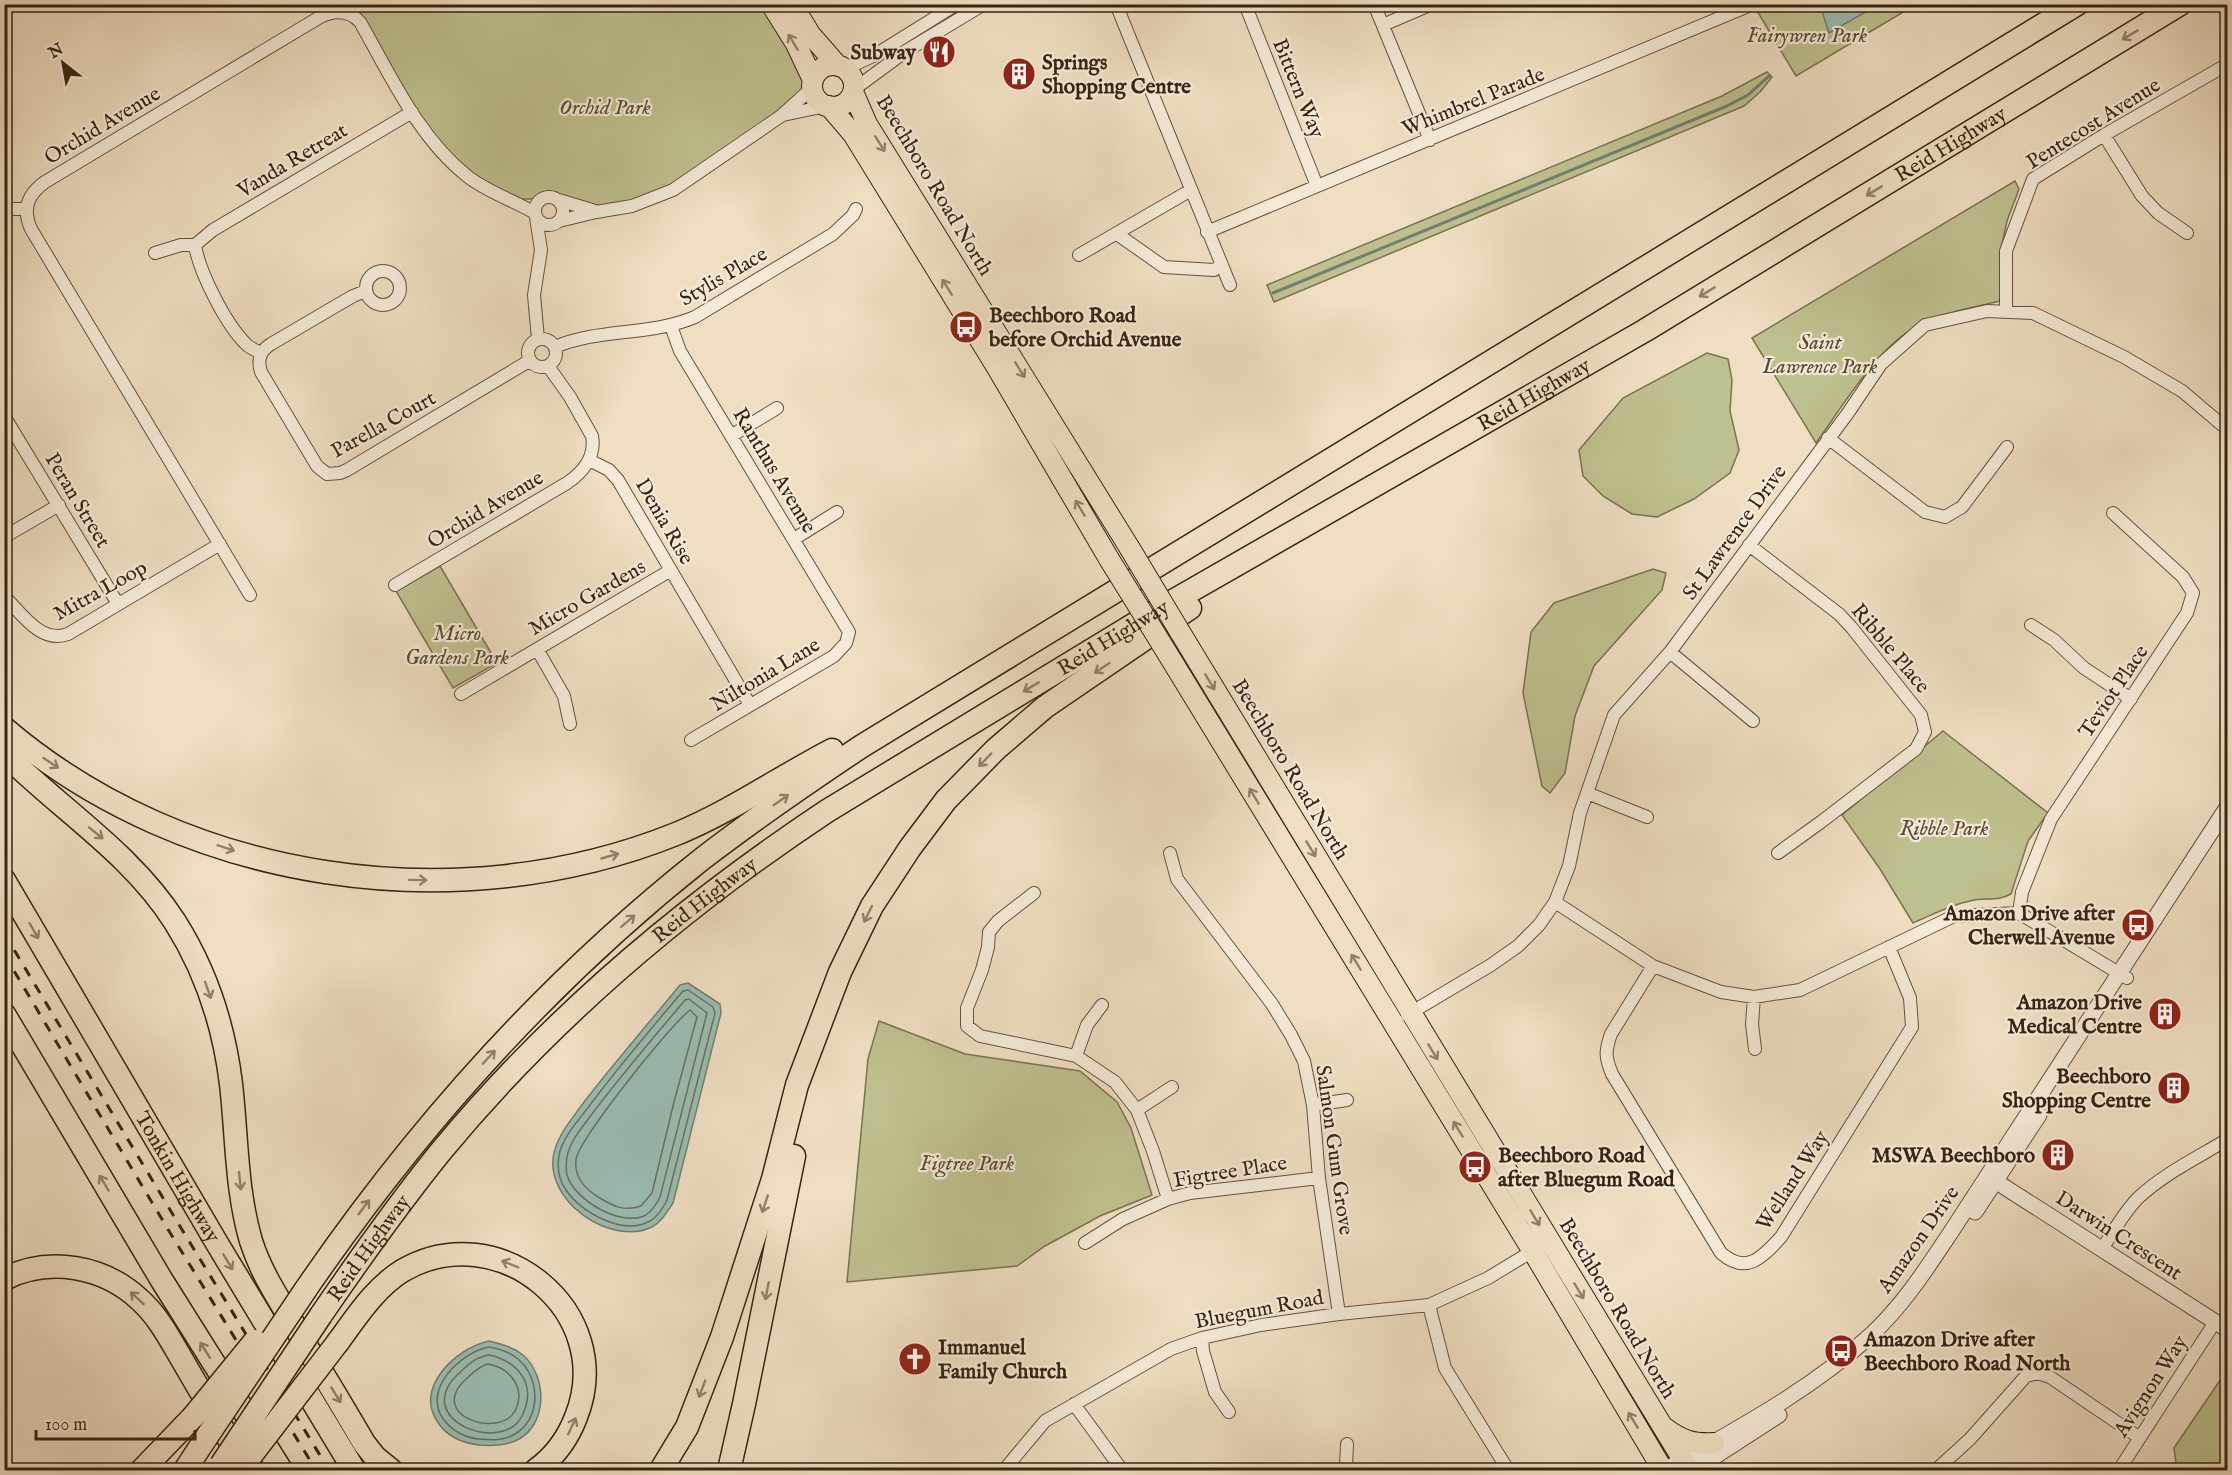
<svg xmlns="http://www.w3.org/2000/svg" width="2232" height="1475" font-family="'IM FELL English',serif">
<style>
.green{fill:#bfc08f;stroke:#7a7251;stroke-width:1.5}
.water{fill:#9abcb2;stroke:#727f72;stroke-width:1.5}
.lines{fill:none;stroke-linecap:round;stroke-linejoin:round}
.shore{stroke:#687062;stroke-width:1.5}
.stream{stroke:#727f72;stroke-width:3}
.minor-casing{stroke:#64523f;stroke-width:14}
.tertiary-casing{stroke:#64523f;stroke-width:17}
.primary-casing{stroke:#352413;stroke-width:22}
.motorway-casing{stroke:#352413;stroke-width:25}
.minor{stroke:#f5ead7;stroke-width:12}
.tertiary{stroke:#f5ead7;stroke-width:15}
.primary{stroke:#efdec2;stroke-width:20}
.motorway{stroke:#efdec2;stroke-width:22}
.rail{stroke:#352413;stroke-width:3;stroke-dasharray:10 10;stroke-linecap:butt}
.primary-bridge-casing{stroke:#352413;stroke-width:22;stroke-linecap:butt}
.motorway-bridge-casing{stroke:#352413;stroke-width:25;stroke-linecap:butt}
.primary-bridge{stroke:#efdec2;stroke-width:20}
.motorway-bridge{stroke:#efdec2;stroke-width:22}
.oneway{stroke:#92816a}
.labels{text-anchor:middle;stroke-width:4.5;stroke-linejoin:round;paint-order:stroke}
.park-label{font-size:21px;font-style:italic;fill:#584b32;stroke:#f5ead7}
.poi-label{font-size:21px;font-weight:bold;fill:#352413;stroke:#f5ead7;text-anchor:end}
.street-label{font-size:21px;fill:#352413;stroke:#f5ead7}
</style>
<rect width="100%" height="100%" fill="#efdec2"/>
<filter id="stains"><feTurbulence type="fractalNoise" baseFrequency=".00333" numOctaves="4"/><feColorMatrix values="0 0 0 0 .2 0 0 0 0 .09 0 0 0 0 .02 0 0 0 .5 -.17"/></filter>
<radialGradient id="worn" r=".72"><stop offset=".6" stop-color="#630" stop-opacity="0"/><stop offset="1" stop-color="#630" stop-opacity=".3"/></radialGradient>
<path class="green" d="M 353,4 L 771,5 L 812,88 L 673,190 L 610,210 L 550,196 L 541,199 L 510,199 L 452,162 L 349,13 Z
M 1753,4 L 1915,5 L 1796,76 Z
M 1767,72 L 1772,77 L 1760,92 L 1744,106 L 1274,302 L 1267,285 L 1722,96 Z
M 2015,181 L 2019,189 L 2007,221 L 2001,249 L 2000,301 C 1970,308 1938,313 1912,329 C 1874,353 1842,407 1816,443 L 1752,338 Z
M 1707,353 L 1728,359 L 1732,380 L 1730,411 L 1739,450 L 1730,473 L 1694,499 L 1657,517 L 1632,514 L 1603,496 L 1583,476 L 1579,450 L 1623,398 Z
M 440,566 L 497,663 L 453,688 L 396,591 Z
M 1653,569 L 1666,573 L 1662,590 L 1594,666 L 1575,716 L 1565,773 L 1550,793 L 1542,786 L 1523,693 L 1531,632 L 1554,603 Z
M 1943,731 L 2048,813 L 2028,841 L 2011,894 C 1997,902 1985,897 1970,901 C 1950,905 1932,915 1913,923 L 1880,869 L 1842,815 Z
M 879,1021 L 965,1054 L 1080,1071 L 1117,1102 L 1131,1128 L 1152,1195 L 1100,1216 L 1045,1246 L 1017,1266 L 847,1282 L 868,1059 Z
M 2227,1370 L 2227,1470 L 2177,1470 L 2174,1448 Z"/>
<path class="water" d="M 1820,5 L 1820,4 L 1878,5 L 1829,33 Z
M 688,983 L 720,1004 L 721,1013 L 673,1203 C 667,1212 661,1222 652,1227 C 610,1247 543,1200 554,1153 C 558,1134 573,1118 584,1102 C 615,1062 648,1024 680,985 Z
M 489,1341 C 501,1344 513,1347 523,1355 C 548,1377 548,1427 515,1441 C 503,1446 491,1446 479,1445 C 463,1443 448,1437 439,1424 C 412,1389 456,1348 489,1341 Z"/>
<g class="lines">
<path class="shore" d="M 688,990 L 713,1007 L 715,1013 L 667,1200 C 663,1208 658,1217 650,1221 C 624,1236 581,1213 566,1190 C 559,1180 557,1167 559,1155 C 563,1136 579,1120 590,1105 C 619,1066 651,1029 683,991 Z
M 689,999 L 707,1013 L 660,1197 C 657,1203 652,1211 646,1215 C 622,1228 574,1200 567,1175 C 566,1171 566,1162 567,1157 C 570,1140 585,1124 595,1110 C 624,1072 655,1036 685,1000 Z
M 690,1010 L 697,1017 L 674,1102 L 652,1193 L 641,1206 C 624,1212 613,1206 598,1197 C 585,1189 574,1177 576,1160 C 578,1140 671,1024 690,1010 Z
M 489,1347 C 500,1349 510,1352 518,1359 C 541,1378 541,1419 515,1434 C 504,1441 491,1440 479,1439 C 466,1438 452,1431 444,1420 C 421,1390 461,1352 489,1347 Z
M 489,1355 C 520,1362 537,1386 522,1416 C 503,1455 410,1420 458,1374 C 468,1365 475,1357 489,1355 Z
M 488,1364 C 511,1368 526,1389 515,1411 C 500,1439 426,1416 466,1379 C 473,1373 479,1366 488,1364 Z"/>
<path class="stream" d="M 1273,293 L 1727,106 L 1748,95 L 1769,76"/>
<g class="minor-casing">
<path id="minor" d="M 1116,4 L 1230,285
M 1245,4 L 1317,186
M 1374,4 L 1430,140
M 1383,25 L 1432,4
M 845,69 L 875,55 L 957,4
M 853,90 L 906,51 L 984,4
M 783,115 L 826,106
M 2104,135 L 2142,196 L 2158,213 L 2187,233
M535 211a14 14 0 1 1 28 0a14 14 0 1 1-28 0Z
M 559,200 L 595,211
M 4,209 L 26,209
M 536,217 L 541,250 L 534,295 L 538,339
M 559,221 L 596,212 L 632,206 L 673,190 L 781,116 L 812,88
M 1207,232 L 1753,4
M 1117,234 L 1164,267 L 1214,270 L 1222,265
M 155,253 L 181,245 L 195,245
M 1079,255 L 1191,190
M366 288a17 17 0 1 1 34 0a17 17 0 1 1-34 0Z
M 366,291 L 353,296 L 271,344 C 260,351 257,359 261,372 L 317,466 L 327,474 L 340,473 L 347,470 L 529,361
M 2006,312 L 2006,251 L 2033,179 L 2104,135 L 2228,64
M 671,326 L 680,351 L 849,632 L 846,643 L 834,656 L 691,740
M528 353a14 14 0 1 1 28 0a14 14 0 1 1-28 0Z
M 555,347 C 600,328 650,336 695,317 L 833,234 L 853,215 L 856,209
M 261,353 C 255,350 249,348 245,343 C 226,324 199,272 195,245 L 213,230 L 412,112
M 4,416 L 118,604
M 731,436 L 777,408
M 1828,438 L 1925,512 L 1945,517 L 1962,507 L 2007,447
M 589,460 L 609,470 L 618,480 L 750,705
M 4,537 L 59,505
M 794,539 L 837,512
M 1749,545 L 1839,614 L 1852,628 L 1921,715 L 1925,732 L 1916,749 L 1821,822 L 1778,853
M 395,585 L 567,483 C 582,473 596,457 592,436 L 570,397 L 548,366
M 250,595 L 31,229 C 22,209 28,194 45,182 L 320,17 C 335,10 349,10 360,22 C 391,76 418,137 467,176 C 487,192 513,200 535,213
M 4,596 C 22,614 41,644 68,634 L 220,544
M 2031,625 L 2054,640 L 2084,668 L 2131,699
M 537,649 L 564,696 L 570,724
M 1670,652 L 1753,721
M 461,694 L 671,570
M 1587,793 L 1647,817
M 1170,853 L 1177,879 L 1272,1004 L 1291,1035 L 1304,1061 L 1313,1105 L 1319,1178 L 1339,1314
M 1034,893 L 998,921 L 989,932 L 988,947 L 982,970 L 967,1008 L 967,1026 L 980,1036 L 1076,1056 L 1115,1082 L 1137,1110 L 1153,1151 L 1168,1199
M 1555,902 L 1653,966 L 1721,992 L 1754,997 L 1800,990 L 1954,916 L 2019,913 L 2127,978
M 2019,913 L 2022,892 L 2051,819 L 2187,613 L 2193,593 L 2183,577 L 2113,513
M 1653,966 L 1611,1034 C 1605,1051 1605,1057 1612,1074 L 1721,1253 C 1746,1275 1762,1258 1781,1237 L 1912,1027 L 1910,998 L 1889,947
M 1754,997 L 1752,1024 L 1755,1049
M 1407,1015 L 1491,965 L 1518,946 L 1539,925 L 1555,902 L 1569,866 L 1580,813 L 1614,715 L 1670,652 L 1848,413 L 1881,364 L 1925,325 L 1987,311 L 2033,313 L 2124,357 L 2182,391 L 2228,430
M 1076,1056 L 1087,1025 L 1102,1005
M 1313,1105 L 1347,1100
M 1137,1110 L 1172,1087
M 1085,1243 L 1123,1219 L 1168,1199 L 1190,1193 L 1319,1178
M 2102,1249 C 2113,1232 2123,1214 2137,1199 C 2163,1174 2197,1158 2228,1139
M 1429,1305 L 1445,1368 L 1508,1470
M 1202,1338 L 1203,1351 L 1215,1392 L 1229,1412
M 1074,1404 L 1122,1470
M 1004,1470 L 1045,1421 L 1171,1349 L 1202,1338 L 1261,1325 L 1339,1314 L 1429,1305 L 1488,1278 L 1549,1241
M 1347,1470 L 1346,1466 L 1347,1444
M 1936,1470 L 1970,1439 L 2026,1376 L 2038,1373 L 2050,1377 L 2140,1438
M 2119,1470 L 2215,1322"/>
</g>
<g class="tertiary-casing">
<path id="tertiary" d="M 1989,1177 L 2228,1330
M 1975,1212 L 2039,1115
M 1665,1470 C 1737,1429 1811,1390 1872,1334 C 1904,1304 1927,1268 1951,1232 L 2228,806
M 1694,1470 L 1779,1415"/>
</g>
<g class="primary-casing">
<path id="primary" d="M 771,4 L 796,44 L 813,80
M 792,4 L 810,34 L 838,66
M812 86a21 21 0 1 1 42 0a21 21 0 1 1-42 0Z
M 853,92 L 867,124 L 1129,547
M 829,106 L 853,134 L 996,366 L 1109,559
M 1180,632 L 1689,1470
M 1161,643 L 1532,1250 L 1663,1470
M 1665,1428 C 1682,1441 1694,1444 1714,1443"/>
</g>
<g class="motorway-casing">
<g id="motorway">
<path d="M 4,728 C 185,883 457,922 676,834 C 730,812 780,777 832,750"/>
<path d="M 4,753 C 61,810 131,853 175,922 C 206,971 224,1026 231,1084 C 237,1136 236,1190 251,1241 C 261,1273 280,1301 297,1330 C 319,1368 342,1405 364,1443 L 375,1457 L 391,1470"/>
<path id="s1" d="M 4,880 L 218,1245 L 354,1470"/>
<path d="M 4,1014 L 161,1279 L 281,1470"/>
<path d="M 4,1279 C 49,1256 104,1266 140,1300 C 159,1317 171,1341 184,1363 C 203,1396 223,1429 242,1461"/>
<path d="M 306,1289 C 417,1127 548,981 702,859 C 754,819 808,782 862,746 L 2077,4"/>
<path id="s2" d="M 321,1315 C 360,1258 399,1203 442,1150 C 552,1017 684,906 827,811 L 1166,605 L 1644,331 L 2180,4"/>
<path d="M 338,1342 C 357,1316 375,1288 402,1271 C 498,1214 618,1312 576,1417 C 568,1438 554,1457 536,1470"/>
<path d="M 142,1470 L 193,1417"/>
<path d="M 185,1470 L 206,1438"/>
<path d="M 661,1470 L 687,1427 L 722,1337 L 773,1179 L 797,1085 L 840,972 L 872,906 L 910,848 L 946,800 L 996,749 L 1045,707 L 1190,608"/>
<path d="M 729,1470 L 744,1404 L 794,1156"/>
</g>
</g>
<use href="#minor" class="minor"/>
<use href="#tertiary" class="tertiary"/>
<use href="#primary" class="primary"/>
<use href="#motorway" class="motorway"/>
<path class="rail" d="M 4,933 L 181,1228 L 329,1470
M 4,954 L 169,1231 L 316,1470"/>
<g class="primary-bridge-casing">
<path id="primary-bridge" d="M 1129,547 L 1180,632
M 1109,559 L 1161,643"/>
</g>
<g class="motorway-bridge-casing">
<path id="motorway-bridge" d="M 193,1417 L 255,1341
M 206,1438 L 306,1289
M 221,1465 L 321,1315
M 240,1470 L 338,1342"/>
</g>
<use href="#primary-bridge" class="primary-bridge"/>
<use href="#motorway-bridge" class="motorway-bridge"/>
</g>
<defs><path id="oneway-shaft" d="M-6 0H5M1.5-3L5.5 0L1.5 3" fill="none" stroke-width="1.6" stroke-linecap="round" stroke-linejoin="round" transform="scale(1.5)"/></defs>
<g class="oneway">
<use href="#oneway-shaft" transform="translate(2130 35) rotate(149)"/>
<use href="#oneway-shaft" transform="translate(793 42) rotate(-121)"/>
<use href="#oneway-shaft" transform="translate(880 144) rotate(58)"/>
<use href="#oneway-shaft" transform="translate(1874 191) rotate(149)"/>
<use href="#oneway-shaft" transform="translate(947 287) rotate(-122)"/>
<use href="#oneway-shaft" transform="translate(1707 292) rotate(149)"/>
<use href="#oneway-shaft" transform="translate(1020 370) rotate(58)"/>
<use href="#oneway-shaft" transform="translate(1080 508) rotate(-121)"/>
<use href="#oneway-shaft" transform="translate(1102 668) rotate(146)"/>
<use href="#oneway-shaft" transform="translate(1210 682) rotate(59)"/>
<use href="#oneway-shaft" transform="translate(1031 687) rotate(149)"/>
<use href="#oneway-shaft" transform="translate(985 760) rotate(134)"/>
<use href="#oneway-shaft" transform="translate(51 763) rotate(34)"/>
<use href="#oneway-shaft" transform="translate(1254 796) rotate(-121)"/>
<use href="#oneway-shaft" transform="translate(781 800) rotate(-35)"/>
<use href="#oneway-shaft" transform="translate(96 833) rotate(39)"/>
<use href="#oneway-shaft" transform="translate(226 848) rotate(18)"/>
<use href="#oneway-shaft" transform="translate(1311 849) rotate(59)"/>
<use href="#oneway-shaft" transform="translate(610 856) rotate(-16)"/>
<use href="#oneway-shaft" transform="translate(418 880) rotate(1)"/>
<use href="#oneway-shaft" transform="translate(868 914) rotate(116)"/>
<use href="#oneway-shaft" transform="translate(628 921) rotate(-41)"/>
<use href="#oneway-shaft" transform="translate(34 931) rotate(60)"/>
<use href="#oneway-shaft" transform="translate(1356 962) rotate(-121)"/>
<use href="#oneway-shaft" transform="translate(208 990) rotate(70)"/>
<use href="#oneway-shaft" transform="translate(1433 1052) rotate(59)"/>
<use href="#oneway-shaft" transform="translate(489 1057) rotate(-47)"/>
<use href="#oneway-shaft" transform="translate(1458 1129) rotate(-121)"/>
<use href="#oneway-shaft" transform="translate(240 1181) rotate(84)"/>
<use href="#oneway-shaft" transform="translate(104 1183) rotate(-121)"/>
<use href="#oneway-shaft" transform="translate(765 1204) rotate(108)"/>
<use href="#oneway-shaft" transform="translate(364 1207) rotate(-53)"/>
<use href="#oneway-shaft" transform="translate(1535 1218) rotate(59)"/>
<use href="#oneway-shaft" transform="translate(228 1262) rotate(59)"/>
<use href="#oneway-shaft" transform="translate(510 1264) rotate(-158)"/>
<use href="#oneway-shaft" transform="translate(767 1291) rotate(101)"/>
<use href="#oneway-shaft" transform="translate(1579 1291) rotate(59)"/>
<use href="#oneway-shaft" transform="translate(137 1298) rotate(-138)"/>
<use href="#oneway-shaft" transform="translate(205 1350) rotate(-122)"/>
<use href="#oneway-shaft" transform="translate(702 1389) rotate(111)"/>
<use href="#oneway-shaft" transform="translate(336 1395) rotate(59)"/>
<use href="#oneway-shaft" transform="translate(1633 1420) rotate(-121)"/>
<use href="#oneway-shaft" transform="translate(572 1426) rotate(-65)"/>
</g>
<defs>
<g id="restaurant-disc" transform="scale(1.725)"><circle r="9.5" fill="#8f2418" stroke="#f5ead7"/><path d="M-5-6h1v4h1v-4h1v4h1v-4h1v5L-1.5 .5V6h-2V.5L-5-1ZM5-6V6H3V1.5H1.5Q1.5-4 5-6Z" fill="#fff"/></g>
<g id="building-disc" transform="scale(1.725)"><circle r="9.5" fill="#8f2418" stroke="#f5ead7"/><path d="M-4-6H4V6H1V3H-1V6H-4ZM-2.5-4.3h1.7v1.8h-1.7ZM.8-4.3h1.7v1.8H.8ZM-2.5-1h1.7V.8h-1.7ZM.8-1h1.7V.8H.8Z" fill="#fff"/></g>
<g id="bus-disc" transform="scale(1.725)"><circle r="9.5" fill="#8f2418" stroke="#f5ead7"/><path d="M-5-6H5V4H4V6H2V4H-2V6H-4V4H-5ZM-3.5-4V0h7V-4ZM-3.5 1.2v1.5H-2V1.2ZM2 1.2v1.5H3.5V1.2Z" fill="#fff"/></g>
<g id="church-disc" transform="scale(1.725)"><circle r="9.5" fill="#8f2418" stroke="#f5ead7"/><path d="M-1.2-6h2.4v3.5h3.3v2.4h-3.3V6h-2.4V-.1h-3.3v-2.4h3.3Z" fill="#fff"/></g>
</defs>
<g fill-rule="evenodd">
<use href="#restaurant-disc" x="939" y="52"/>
<use href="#building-disc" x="1019" y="74"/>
<use href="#bus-disc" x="966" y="327"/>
<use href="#bus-disc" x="2138" y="925"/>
<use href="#building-disc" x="2165" y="1014"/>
<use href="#building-disc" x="2174" y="1088"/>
<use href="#building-disc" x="2058" y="1155"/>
<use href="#bus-disc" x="1475" y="1167"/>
<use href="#bus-disc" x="1841" y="1351"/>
<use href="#church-disc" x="915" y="1359"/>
</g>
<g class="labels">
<g class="park-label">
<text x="1807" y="42">Fairywren Park</text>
<text x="605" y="114">Orchid Park</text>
<text x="1820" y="349">Saint<tspan x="1820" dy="24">Lawrence Park</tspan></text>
<text x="457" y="640">Micro<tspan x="457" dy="24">Gardens Park</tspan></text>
<text x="1944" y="835">Ribble Park</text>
<text x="967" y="1170">Figtree Park</text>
</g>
<g class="poi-label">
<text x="916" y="59">Subway</text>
<text x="1042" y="69" text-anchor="start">Springs<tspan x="1042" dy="24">Shopping Centre</tspan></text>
<text x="989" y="322" text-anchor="start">Beechboro Road<tspan x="989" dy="24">before Orchid Avenue</tspan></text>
<text x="2115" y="920">Amazon Drive after<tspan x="2115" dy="24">Cherwell Avenue</tspan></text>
<text x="2142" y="1009">Amazon Drive<tspan x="2142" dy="24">Medical Centre</tspan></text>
<text x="2151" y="1083">Beechboro<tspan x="2151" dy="24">Shopping Centre</tspan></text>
<text x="1498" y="1162" text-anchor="start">Beechboro Road<tspan x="1498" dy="24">after Bluegum Road</tspan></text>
<text x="2035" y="1162">MSWA Beechboro</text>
<text x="1864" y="1346" text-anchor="start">Amazon Drive after<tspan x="1864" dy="24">Beechboro Road North</tspan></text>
<text x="938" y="1354" text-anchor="start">Immanuel<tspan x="938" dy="24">Family Church</tspan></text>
</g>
<g class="street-label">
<text transform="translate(1299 88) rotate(68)" y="7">Bittern Way</text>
<text transform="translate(1473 101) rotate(-22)" y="7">Whimbrel Parade</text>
<text transform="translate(2093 123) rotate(-32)" y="7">Pentecost Avenue</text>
<text transform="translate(102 125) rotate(-31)" y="7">Orchid Avenue</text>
<text dy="7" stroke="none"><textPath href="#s2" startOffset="2026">Reid Highway</textPath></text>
<text transform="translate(292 160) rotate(-31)" y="7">Vanda Retreat</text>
<text transform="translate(935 185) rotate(59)" y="7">Beechboro Road North</text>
<text transform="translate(723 276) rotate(-30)" y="7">Stylis Place</text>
<text dy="7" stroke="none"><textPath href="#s2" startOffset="1540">Reid Highway</textPath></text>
<text transform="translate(383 424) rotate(-29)" y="7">Parella Court</text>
<text transform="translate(775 470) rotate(59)" y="7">Ranthus Avenue</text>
<text transform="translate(78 500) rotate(59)" y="7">Peran Street</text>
<text transform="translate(485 509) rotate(-31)" y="7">Orchid Avenue</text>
<text transform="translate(665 521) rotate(60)" y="7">Denia Rise</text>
<text transform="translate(1734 532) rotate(-54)" y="7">St Lawrence Drive</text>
<text transform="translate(100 590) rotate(-29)" y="7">Mitra Loop</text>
<text transform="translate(587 597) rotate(-30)" y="7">Micro Gardens</text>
<text dy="7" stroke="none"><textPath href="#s2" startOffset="1054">Reid Highway</textPath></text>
<text transform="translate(1891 648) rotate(50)" y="7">Ribble Place</text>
<text transform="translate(765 674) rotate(-31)" y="7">Niltonia Lane</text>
<text transform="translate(2113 691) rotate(-56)" y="7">Teviot Place</text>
<text transform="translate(1291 769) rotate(59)" y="7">Beechboro Road North</text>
<text dy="7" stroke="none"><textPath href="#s2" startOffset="568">Reid Highway</textPath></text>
<text transform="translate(1335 1150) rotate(82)" y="7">Salmon Gum Grove</text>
<text transform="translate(1230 1171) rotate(-9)" y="7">Figtree Place</text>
<text dy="7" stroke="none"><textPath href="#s1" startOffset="344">Tonkin Highway</textPath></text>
<text transform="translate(1792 1180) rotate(-57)" y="7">Welland Way</text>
<text transform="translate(2119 1235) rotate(33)" y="7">Darwin Crescent</text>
<text transform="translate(1918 1239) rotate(-55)" y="7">Amazon Drive</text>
<text dy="7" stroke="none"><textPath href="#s2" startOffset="82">Reid Highway</textPath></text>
<text transform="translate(1618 1308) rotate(59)" y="7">Beechboro Road North</text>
<text transform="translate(1259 1309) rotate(-11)" y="7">Bluegum Road</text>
<text transform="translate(2150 1386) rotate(-57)" y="7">Avignon Way</text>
</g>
</g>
<rect width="2232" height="1475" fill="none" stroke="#efdec2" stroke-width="24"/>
<rect x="6" y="6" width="2220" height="1463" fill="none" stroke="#352413" stroke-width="3"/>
<rect x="12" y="12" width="2208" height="1451" fill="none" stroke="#352413" stroke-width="1.5"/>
<g transform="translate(63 63) rotate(329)" stroke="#f5ead7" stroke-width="4.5" paint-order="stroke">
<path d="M0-4.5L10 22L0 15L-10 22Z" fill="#352413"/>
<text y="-9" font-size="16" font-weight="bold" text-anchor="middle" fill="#352413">N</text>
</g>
<path d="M36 1430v9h159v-9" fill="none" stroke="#352413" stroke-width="3"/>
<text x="45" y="1430" font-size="18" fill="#352413" stroke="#f5ead7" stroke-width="4.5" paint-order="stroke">100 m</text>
<rect width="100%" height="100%" filter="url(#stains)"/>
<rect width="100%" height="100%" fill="url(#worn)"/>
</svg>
